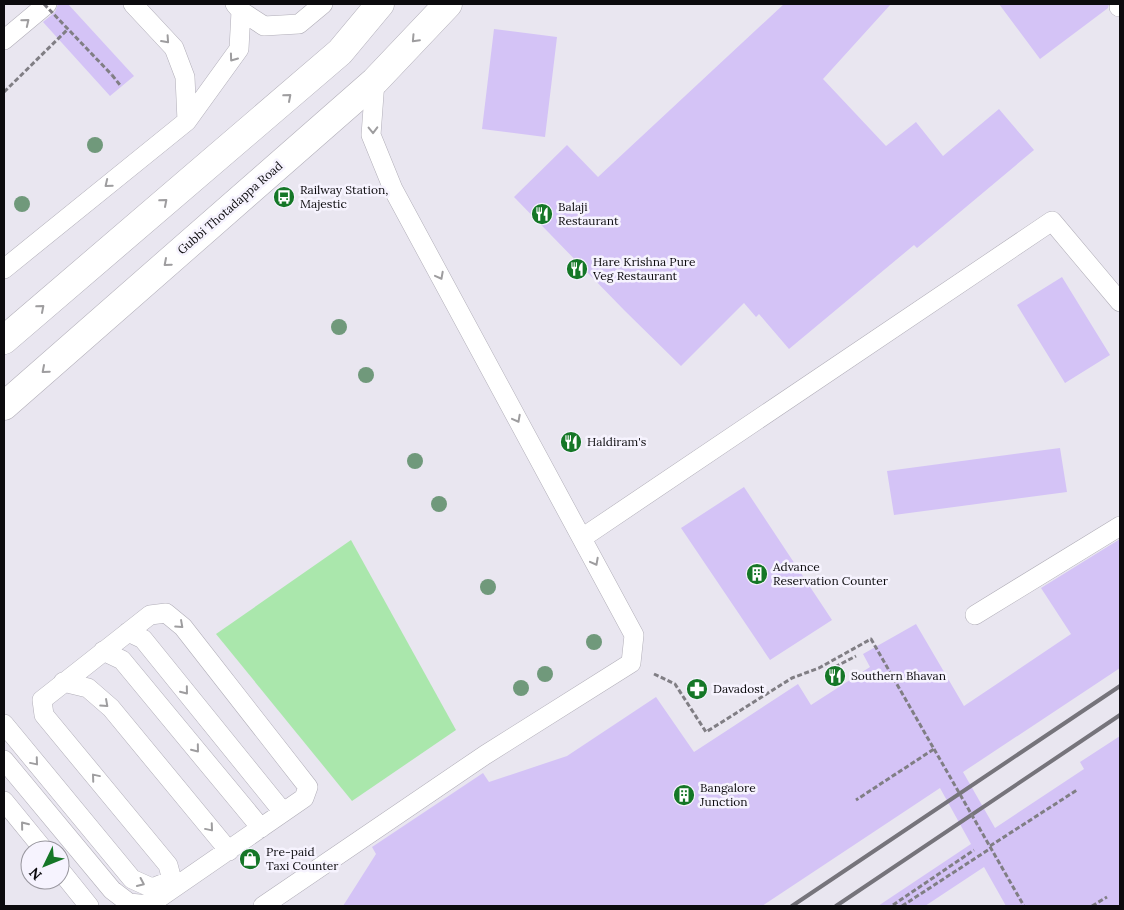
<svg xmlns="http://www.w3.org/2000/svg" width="1124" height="910" font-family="Lora,serif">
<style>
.green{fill:#aae7ac}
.building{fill:#d4c3f6}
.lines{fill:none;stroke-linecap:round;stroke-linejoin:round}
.service-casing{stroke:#b1aeb8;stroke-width:20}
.primary-casing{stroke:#b1aeb8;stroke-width:29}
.path{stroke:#807e84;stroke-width:3;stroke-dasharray:5 2.5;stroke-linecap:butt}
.service{stroke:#fff;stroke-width:19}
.primary{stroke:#fff;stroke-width:28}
.rail{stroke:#76747b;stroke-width:4}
.path-bridge{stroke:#807e84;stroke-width:3;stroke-dasharray:5 2.5;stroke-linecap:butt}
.tree{fill:#70997b}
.oneway{stroke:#9e9d9f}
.labels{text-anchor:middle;stroke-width:5;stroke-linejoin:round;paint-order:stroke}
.poi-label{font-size:12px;fill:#0c0b0e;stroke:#f6f3fe;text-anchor:start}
.street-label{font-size:12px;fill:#0c0b0e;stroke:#f6f3fe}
</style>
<rect width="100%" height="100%" fill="#e9e6f0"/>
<path class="green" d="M 351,540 L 456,730 L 352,801 L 216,634 Z"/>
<path class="building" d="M 58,4 L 68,4 L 134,76 L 110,96 L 43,22 L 55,12 Z
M 784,4 L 891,4 L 823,79 L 886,146 L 916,122 L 943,156 L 999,109 L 1034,150 L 917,248 L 914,245 L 789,349 L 759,314 L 756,317 L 744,303 L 681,366 L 624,310 L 514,197 L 567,145 L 598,177 Z
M 999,4 L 1109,4 L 1108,8 L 1040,59 Z
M 494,29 L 557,37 L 545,137 L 482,129 Z
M 1062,277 L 1110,355 L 1065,383 L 1017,305 Z
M 1060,448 L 1067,492 L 894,515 L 887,471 Z
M 744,487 L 832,620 L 770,660 L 681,528 Z
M 1120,539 L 1120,668 L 963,772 L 995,828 L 1084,769 L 1080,762 L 1120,736 L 1120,906 L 1006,906 L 984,867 L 925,906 L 878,906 L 971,844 L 940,788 L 762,906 L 343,906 L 376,854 L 372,847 L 483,773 L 489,782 L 567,756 L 656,697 L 694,752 L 798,684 L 811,705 L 870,667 L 863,654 L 916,624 L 964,706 L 1071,634 L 1041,588 Z"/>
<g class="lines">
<g class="service-casing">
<path id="service" d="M 133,4 L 174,48 L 185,77 L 187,121
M 235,4 L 241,11 L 264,26 L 299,24 L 323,4
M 1119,7 L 1120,7
M 4,40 L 47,4
M 4,269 L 187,121 L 239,49 L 241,11
M 582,538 L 1052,221 L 1120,302
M 975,615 L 1120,526
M 128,632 L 143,639 L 283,812
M 103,651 L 122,660 L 261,828
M 63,682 L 88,688 L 111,708 L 229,851
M 4,724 L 132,879 L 152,888 L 172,880 L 168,865 L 44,715 L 42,700 L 150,615 L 166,613 L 183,627 L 308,787 L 304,798 L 149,905 L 129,903 L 112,890 L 4,760
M 4,801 L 44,850
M 60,870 L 89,906
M 263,906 L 485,755 L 631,663 L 634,635 L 393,189 L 371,135 L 375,81"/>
</g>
<g class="primary-casing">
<path id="primary" d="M 4,340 L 340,52 L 380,4
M 4,406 L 375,81 L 448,4"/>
</g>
<path class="path" d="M 112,75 L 120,85
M 4,92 L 67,30
M 835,667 L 856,656
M 654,674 L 675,684 L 706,732 L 792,678 L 819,668 L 871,639 L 934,749 L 856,800
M 990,846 L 1077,790
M 893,905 L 974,850
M 902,906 L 991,848
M 1092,906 L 1107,897"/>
<use href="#service" class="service"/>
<use href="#primary" class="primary"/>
<path class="rail" d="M 792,906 L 1120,686
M 836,906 L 1120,715"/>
<path class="path-bridge" d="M 44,4 L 112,75
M 934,749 L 1024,906"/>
</g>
<g class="tree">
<circle cx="95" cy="145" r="8"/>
<circle cx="22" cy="204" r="8"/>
<circle cx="339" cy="327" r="8"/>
<circle cx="366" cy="375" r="8"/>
<circle cx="415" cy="461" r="8"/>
<circle cx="439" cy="504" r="8"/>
<circle cx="488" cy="587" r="8"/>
<circle cx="594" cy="642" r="8"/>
<circle cx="545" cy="674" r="8"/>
<circle cx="521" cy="688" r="8"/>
</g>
<defs><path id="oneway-chevron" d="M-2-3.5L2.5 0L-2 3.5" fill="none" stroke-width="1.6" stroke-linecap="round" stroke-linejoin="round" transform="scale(1.25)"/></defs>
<g class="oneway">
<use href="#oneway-chevron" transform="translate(26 22) rotate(-39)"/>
<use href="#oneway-chevron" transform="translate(415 39) rotate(133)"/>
<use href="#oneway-chevron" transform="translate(166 40) rotate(48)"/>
<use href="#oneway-chevron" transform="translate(233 58) rotate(126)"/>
<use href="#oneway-chevron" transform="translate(288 97) rotate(-41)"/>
<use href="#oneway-chevron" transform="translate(373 130) rotate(89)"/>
<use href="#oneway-chevron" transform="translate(108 184) rotate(141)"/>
<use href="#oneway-chevron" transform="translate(164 202) rotate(-41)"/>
<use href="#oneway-chevron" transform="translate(167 263) rotate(139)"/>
<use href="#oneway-chevron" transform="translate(440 276) rotate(62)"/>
<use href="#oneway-chevron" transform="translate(41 308) rotate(-41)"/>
<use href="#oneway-chevron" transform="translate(45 370) rotate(139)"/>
<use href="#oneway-chevron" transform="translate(517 419) rotate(62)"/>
<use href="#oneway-chevron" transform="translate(595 562) rotate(62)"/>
<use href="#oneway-chevron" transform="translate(180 625) rotate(42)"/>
<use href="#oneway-chevron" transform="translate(185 691) rotate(51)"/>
<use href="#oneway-chevron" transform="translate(105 704) rotate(42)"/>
<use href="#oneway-chevron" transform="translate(196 749) rotate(51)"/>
<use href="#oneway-chevron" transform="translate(35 762) rotate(50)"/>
<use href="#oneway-chevron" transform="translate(95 777) rotate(-130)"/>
<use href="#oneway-chevron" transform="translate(24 825) rotate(-129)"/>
<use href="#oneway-chevron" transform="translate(210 828) rotate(50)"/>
<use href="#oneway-chevron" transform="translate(141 883) rotate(25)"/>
</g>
<defs>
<g id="bus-disc" transform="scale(1.125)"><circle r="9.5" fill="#157727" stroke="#f6f3fe"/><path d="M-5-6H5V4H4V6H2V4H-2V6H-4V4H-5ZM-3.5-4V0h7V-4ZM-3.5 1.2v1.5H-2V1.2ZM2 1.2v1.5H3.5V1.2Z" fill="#fff"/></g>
<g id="restaurant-disc" transform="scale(1.125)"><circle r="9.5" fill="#157727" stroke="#f6f3fe"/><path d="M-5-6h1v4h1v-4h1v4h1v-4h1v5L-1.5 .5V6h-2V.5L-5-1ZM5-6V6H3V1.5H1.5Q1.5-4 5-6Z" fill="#fff"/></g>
<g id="building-disc" transform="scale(1.125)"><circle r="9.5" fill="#157727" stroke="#f6f3fe"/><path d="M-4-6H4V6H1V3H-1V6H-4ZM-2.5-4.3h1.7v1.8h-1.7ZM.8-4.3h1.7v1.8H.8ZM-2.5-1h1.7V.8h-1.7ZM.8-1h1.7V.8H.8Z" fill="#fff"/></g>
<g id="pharmacy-disc" transform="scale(1.125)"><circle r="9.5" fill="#157727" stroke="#f6f3fe"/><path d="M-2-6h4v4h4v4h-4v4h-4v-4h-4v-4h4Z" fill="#fff"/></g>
<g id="shop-disc" transform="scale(1.125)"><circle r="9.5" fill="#157727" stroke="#f6f3fe"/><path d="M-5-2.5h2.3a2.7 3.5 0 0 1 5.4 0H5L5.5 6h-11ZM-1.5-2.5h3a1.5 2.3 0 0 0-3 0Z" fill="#fff"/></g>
</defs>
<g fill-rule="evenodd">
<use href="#bus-disc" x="284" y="197"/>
<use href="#restaurant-disc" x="542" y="214"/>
<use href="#restaurant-disc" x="577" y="269"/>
<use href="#restaurant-disc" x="571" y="442"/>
<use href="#building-disc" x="757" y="574"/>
<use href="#restaurant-disc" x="835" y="676"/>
<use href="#pharmacy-disc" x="697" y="689"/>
<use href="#building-disc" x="684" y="795"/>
<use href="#shop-disc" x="250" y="859"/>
</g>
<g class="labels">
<g class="poi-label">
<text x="300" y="194">Railway Station,<tspan x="300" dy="14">Majestic</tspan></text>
<text x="558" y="211">Balaji<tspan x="558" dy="14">Restaurant</tspan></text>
<text x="593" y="266">Hare Krishna Pure<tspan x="593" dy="14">Veg Restaurant</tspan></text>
<text x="587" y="446">Haldiram's</text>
<text x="773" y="571">Advance<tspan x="773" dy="14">Reservation Counter</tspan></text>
<text x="851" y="680">Southern Bhavan</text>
<text x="713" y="693">Davadost</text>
<text x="700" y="792">Bangalore<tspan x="700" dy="14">Junction</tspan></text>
<text x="266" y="856">Pre-paid<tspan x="266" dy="14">Taxi Counter</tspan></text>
</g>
<g class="street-label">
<text transform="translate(230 208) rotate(-41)" y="4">Gubbi Thotadappa Road</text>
</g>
</g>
<rect width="1124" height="910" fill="none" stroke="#0c0b0e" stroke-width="10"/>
<g transform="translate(45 865) rotate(227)"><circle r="24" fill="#f6f3fe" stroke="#98969e"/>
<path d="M0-4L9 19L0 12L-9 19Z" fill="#157727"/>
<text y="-8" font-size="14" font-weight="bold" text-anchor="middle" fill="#0c0b0e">N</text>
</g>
</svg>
